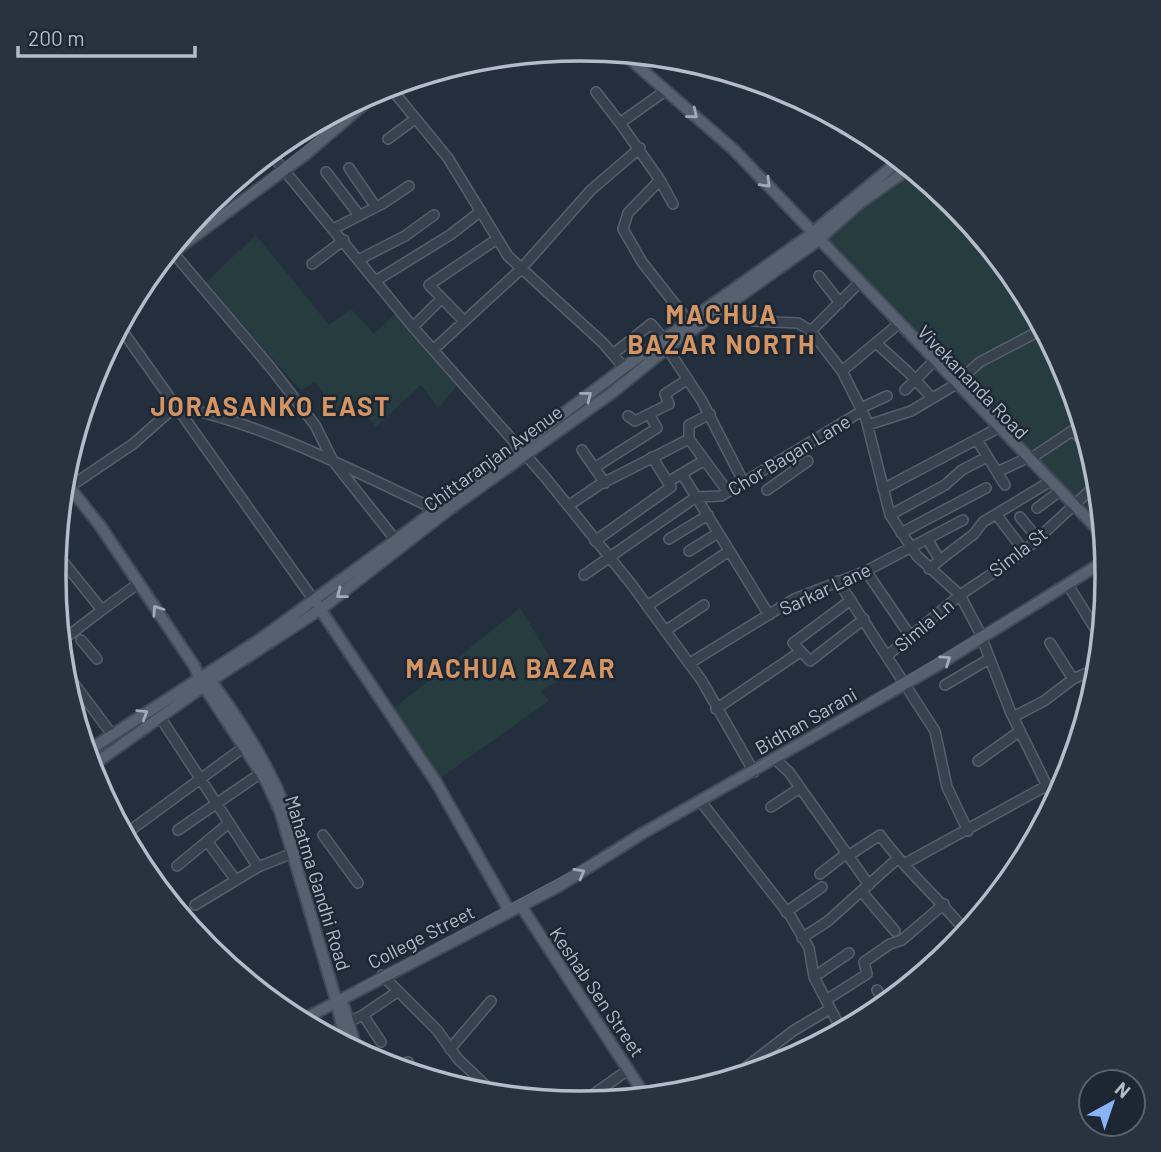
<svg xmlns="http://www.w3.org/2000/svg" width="1161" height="1152" font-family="Barlow,sans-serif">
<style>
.green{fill:#263c3f}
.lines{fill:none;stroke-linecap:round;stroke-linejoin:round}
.minor-casing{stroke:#565f6c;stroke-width:12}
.major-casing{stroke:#414a57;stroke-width:14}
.minor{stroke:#38414e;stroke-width:9}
.major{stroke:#56606e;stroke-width:10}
.tram{stroke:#5a6575;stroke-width:2}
.oneway{stroke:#a1aab7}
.labels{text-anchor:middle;stroke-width:5;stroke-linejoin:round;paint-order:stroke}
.street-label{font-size:19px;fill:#b4bcc9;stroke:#1d2633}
.district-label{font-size:26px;font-weight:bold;letter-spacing:2px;fill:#d59563;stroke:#1d2633}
.rim{fill:none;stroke:#b4bcc9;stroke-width:3.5}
</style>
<rect width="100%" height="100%" fill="#242f3e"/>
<path class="green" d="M 914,171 L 953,204 L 1019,284 L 1068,375 L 1097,474 L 1104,539 L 825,237 Z
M 256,235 L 329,325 L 351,309 L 374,334 L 397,312 L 459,384 L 438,408 L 421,385 L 376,427 L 352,398 L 338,413 L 315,382 L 301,390 L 204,284 Z
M 520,608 L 563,678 L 541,691 L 549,701 L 440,778 L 394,708 Z"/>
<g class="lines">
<g class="minor-casing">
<path id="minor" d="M 389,86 L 448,158 L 508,256 L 603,343 L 632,377
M 665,91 L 620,123 L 660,180 L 628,213 L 623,229 L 642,262 L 689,322
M 596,92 L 620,123
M 837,119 L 843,129
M 388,139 L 415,119
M 270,153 L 413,327 L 545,477 L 632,585 L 702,681 L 754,772
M 349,168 L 376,207
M 326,172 L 359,215
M 660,180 L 673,204
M 335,228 L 382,204 L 409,186
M 170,249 L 271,368 L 315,425 L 333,461 L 398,543
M 995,256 L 1024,293
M 360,259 L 405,236 L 434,215
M 312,264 L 344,240
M 819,276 L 840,303
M 377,280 L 450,235 L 481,211
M 729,306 L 753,321 L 798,323 L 811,331 L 842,371 L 866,419 L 890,515 L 917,556 L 960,595 L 979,631 L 1011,713 L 1055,802
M 1034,312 L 1058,356
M 464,321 L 429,285 L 497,239
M 119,326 L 313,599
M 413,327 L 442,298
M 811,331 L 857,285
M 876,343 L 908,372 L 932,398
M 667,348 L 702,401 L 743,481
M 433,350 L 520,270 L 591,190 L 640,148
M 613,354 L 651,324 L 664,339
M 842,371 L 896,326
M 905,390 L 932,363
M 861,408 L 887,396
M 710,414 L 689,425 L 689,439 L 728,492
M 628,416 L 635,421 L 669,404 L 665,394 L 688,379
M 868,425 L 911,411 L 953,386 L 980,362 L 1043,329
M 977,440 L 1005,485
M 582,450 L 605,483
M 1030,459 L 1072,431 L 1089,445
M 594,468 L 657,428 L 649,414
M 997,472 L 1023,460
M 682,474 L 769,615
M 668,482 L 703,461
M 883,489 L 1000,427
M 767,490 L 808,461
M 62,492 L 133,444 L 176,406 C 263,424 346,467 426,505 L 433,519
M 568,506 L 599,485 L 689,439
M 1037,508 L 1056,494
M 996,514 L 1024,551
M 890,515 L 945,485 L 962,470 L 987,457
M 1020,517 L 1037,538
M 901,533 L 986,488
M 669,539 L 708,515
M 927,539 L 940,560 L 929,569
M 595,541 L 671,487 L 652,457
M 689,551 L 718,533
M 56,553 L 102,610 L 139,583
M 940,560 L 974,534 L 983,522 L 1046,484
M 866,571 L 911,637
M 584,575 L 696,497 L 721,496 L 862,411
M 838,581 L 935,731 L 947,787 L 968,831
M 1068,585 L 1101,638
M 851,600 L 793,643 L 810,661 L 864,619
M 647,606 L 729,551
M 665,631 L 704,605
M 81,640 L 97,659
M 60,642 L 102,610
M 1050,643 L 1073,679
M 888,655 L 960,595 L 1020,555 L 1098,483
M 690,663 L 794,599 L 866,571 L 963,520
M 63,669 L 111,733
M 945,685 L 989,659
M 716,709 L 800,652
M 160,717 L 258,867
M 1013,717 L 1044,701 L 1073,679 L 1098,668
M 776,760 L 789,772 L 869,885
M 978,761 L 1020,731
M 702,803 L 791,917 L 809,948 L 814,977 L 842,1031
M 771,807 L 800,788
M 178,830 L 261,773
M 124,835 L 244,747
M 323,835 L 358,883
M 207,841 L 235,879
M 848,856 L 880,835 C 905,870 939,898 966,932
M 904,864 L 1046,786
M 177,866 L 229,823
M 820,874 L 847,853
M 862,892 L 895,931
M 195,905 L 258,867 L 293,853
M 786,912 L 822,887
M 802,938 L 828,921 L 897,859
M 382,975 L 437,1030 L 458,1059 L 496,1095
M 814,977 L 849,953
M 877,990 L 886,1004
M 826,1000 L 867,974 L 864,962 L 890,944 L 902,940 L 944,904
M 331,1037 L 341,1026 L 363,1015
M 381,1042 L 363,1015 L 397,992
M 450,1049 L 491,1001
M 399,1069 L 408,1062
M 732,1078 L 793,1031 L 830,1009
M 581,1103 L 628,1070"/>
</g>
<g class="major-casing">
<path id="major" d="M 623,53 L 734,150 L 1103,535
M 161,261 L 306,154 L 383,88
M 63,479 L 101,527 L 195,667 L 199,679 L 265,779 L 280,811 L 336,1000 L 346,1045
M 318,606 L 436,782 L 510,912
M 208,677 C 248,731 284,788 300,853
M 86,752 L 259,640 L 389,545 L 633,361 L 807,237 L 900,160
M 90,767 L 218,676 L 321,609 L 451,508 L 613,392 L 667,348 L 816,242 L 860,203 L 910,168
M 521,906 L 646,1097
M 344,1007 L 357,1051
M 300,1021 L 559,886 L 643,833 L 933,668 L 1106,560"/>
</g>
<use href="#minor" class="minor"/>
<use href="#major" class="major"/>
<path class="tram" d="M 156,266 L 375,91
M 358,986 L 566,875 L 754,768 L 1106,558
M 336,1000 L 342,997"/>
</g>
<defs><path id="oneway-chevron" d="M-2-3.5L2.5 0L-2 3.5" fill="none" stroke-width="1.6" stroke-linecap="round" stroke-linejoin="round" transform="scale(1.75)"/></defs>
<g class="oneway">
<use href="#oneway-chevron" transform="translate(693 114) rotate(39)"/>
<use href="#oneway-chevron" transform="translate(766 183) rotate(46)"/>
<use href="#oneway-chevron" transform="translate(587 396) rotate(-38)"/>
<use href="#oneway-chevron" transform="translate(341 594) rotate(142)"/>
<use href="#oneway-chevron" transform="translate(157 610) rotate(-124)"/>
<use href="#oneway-chevron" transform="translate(946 660) rotate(-34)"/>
<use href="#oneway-chevron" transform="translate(143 714) rotate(-32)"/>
<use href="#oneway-chevron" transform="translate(580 873) rotate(-30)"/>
</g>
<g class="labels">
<g class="street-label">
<text transform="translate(973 382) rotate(46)" y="7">Vivekananda Road</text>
<text transform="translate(789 455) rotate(-31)" y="7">Chor Bagan Lane</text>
<text transform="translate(493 458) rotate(-36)" y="7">Chittaranjan Avenue</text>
<text transform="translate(1018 552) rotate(-38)" y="7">Simla St</text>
<text transform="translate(825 589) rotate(-25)" y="7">Sarkar Lane</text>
<text transform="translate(924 625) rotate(-40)" y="7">Simla Ln</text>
<text transform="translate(806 721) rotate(-30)" y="7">Bidhan Sarani</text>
<text transform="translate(318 883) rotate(73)" y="7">Mahatma Gandhi Road</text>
<text transform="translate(421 937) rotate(-27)" y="7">College Street</text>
<text transform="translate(597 992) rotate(56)" y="7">Keshab Sen Street</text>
</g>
<g class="district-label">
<text x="722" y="324">MACHUA<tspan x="722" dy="30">BAZAR NORTH</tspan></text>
<text x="271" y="416">JORASANKO EAST</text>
<text x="511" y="678">MACHUA BAZAR</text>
</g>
</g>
<path d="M0 0H1161V1152H0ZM580 61H581A514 514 0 0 1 1095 575V577A514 514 0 0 1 581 1091H580A514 514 0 0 1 66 577V575A514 514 0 0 1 580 61Z" fill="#29323f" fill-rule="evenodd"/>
<path class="rim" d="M580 61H581A514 514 0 0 1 1095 575V577A514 514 0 0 1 581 1091H580A514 514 0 0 1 66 577V575A514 514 0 0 1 580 61Z"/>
<g transform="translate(1112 1103) rotate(40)"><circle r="33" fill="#1d2633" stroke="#59626f" stroke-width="2"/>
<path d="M0-5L12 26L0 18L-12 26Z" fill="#8ab4f8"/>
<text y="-10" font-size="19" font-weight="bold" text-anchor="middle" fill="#b4bcc9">N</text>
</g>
<path d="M18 46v10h177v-10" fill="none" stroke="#b4bcc9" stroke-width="3.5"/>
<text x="28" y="46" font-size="21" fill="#b4bcc9" stroke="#1d2633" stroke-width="5" paint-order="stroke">200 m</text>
</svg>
